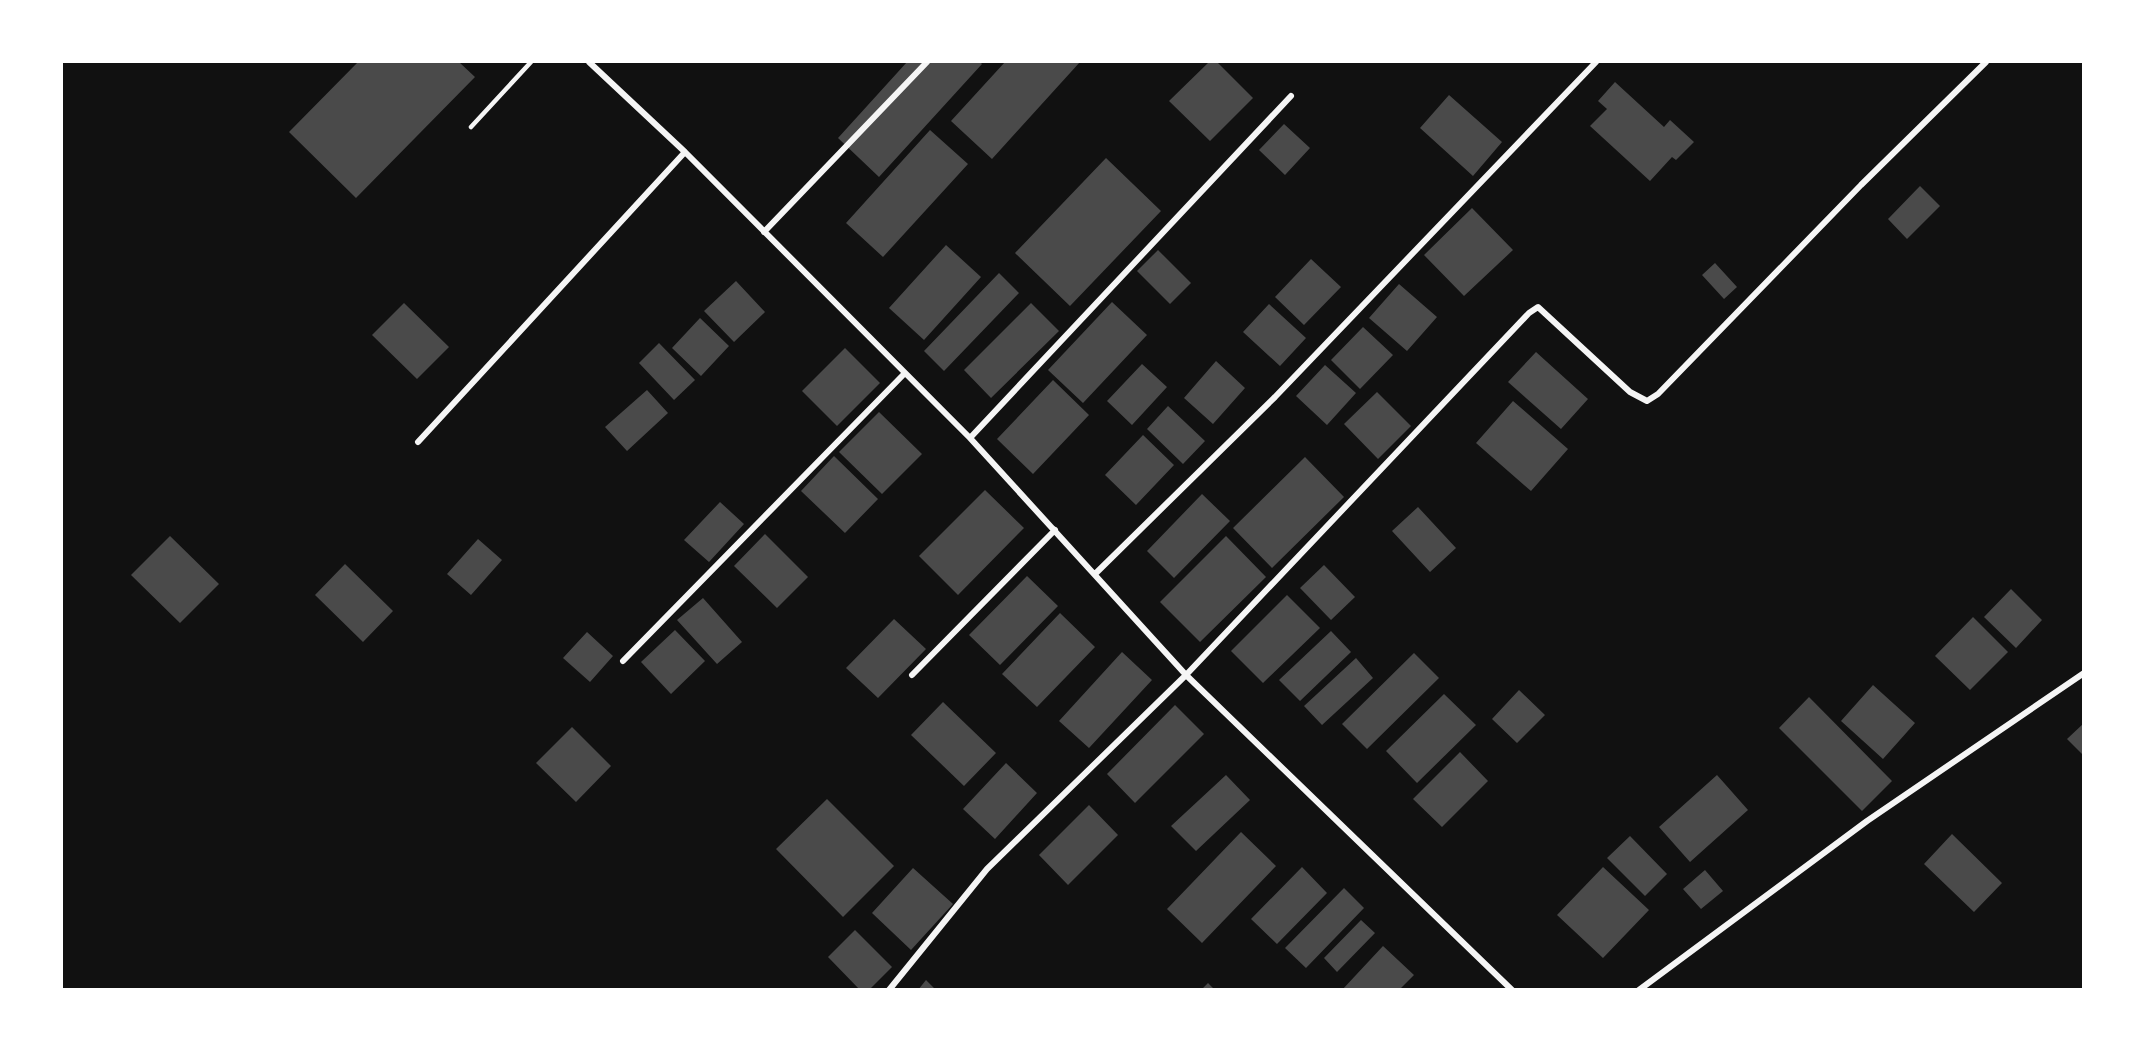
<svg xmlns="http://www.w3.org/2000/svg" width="2145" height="1051" font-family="'Source Sans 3',sans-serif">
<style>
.building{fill:#4a4a4a}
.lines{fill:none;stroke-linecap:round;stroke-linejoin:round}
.service{stroke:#f5f5f5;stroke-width:4.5}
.minor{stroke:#f5f5f5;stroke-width:6}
</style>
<rect width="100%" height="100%" fill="#111"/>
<path class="building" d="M 358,62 L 459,62 L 475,77 L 356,198 L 289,132 Z
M 907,62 L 980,62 L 982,64 L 879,177 L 838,138 Z
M 1005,62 L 1080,62 L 992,159 L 951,121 Z
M 1209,62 L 1217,62 L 1253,98 L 1210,141 L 1169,101 Z
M 1615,82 L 1664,127 L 1670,120 L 1694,142 L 1676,160 L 1672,157 L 1650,181 L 1590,126 L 1607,109 L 1598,101 Z
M 1449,95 L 1502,142 L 1473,176 L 1420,128 Z
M 1284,124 L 1310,148 L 1285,175 L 1259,150 Z
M 930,130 L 968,164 L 883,257 L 846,223 Z
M 1106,158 L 1161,211 L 1070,306 L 1015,253 Z
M 1920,186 L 1940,206 L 1907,239 L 1888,219 Z
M 1472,208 L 1513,250 L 1464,296 L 1424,255 Z
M 946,245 L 981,277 L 924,340 L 889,308 Z
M 1158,250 L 1191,283 L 1170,304 L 1137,271 Z
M 1311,259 L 1341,287 L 1304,325 L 1275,297 Z
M 1715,263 L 1737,287 L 1724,299 L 1702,275 Z
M 999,273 L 1019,293 L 944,371 L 924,351 Z
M 736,281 L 765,312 L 734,342 L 704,311 Z
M 1399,284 L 1437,317 L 1407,351 L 1369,318 Z
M 1112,302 L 1147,335 L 1083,403 L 1048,370 Z
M 404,303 L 449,347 L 417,379 L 372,335 Z
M 1031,303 L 1059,331 L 991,398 L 964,370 Z
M 1269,304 L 1306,338 L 1280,366 L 1243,332 Z
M 700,318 L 729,346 L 701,376 L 672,348 Z
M 1363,327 L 1393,355 L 1360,389 L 1331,360 Z
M 659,343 L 695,380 L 674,400 L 639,363 Z
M 845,348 L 880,383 L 837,426 L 802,391 Z
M 1536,352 L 1588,399 L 1561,429 L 1508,382 Z
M 1216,361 L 1245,388 L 1213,424 L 1184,398 Z
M 1142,364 L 1167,387 L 1132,425 L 1107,401 Z
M 1325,365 L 1356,393 L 1327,425 L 1296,396 Z
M 1053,380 L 1089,415 L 1033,474 L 997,439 Z
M 647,390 L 668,413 L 627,451 L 605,427 Z
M 1377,392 L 1411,426 L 1378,459 L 1344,424 Z
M 1513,401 L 1568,449 L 1531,491 L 1476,443 Z
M 1168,406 L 1205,441 L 1183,464 L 1147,429 Z
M 879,412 L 922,454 L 882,494 L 839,452 Z
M 1143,435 L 1174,465 L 1136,505 L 1105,475 Z
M 834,456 L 878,499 L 845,533 L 801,491 Z
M 1305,457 L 1344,497 L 1272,568 L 1233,528 Z
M 985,490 L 1024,528 L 958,595 L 919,556 Z
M 1202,494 L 1230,521 L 1174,578 L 1147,551 Z
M 720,502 L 744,524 L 709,562 L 684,540 Z
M 1418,507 L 1456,548 L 1430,572 L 1392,531 Z
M 765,534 L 808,577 L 777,608 L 734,566 Z
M 170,536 L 219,584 L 180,623 L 131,575 Z
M 1226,536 L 1266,577 L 1200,642 L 1160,602 Z
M 478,539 L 502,560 L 471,595 L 447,574 Z
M 345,564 L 393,611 L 363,642 L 315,595 Z
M 1324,565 L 1355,597 L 1331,620 L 1300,588 Z
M 1027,576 L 1058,606 L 1000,665 L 969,635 Z
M 2011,589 L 2042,620 L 2016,648 L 1984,617 Z
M 1287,595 L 1320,628 L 1263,683 L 1231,651 Z
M 703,598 L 742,642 L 717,664 L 677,620 Z
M 1060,613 L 1095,647 L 1037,707 L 1002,674 Z
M 1973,617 L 2008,652 L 1970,690 L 1935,656 Z
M 894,619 L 926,649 L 878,698 L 846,668 Z
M 675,630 L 705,661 L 671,694 L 641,662 Z
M 1331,631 L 1351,652 L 1300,701 L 1279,680 Z
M 587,632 L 613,656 L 590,682 L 563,658 Z
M 1122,652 L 1152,680 L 1089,748 L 1059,721 Z
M 1414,653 L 1439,678 L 1367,749 L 1342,724 Z
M 1356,658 L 1373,678 L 1322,725 L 1304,706 Z
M 1873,685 L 1915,723 L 1883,759 L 1841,721 Z
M 1519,690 L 1545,715 L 1517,743 L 1492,719 Z
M 1444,694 L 1476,725 L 1417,783 L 1386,751 Z
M 1809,697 L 1892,781 L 1862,811 L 1779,728 Z
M 943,702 L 996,753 L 964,786 L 911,735 Z
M 1175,705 L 1204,734 L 1135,803 L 1107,774 Z
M 2084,723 L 2084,756 L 2067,739 Z
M 572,727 L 611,766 L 576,802 L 536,763 Z
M 1460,752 L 1488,781 L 1442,827 L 1413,799 Z
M 1006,763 L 1037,793 L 995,839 L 963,809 Z
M 1226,775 L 1250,800 L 1196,851 L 1171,826 Z
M 1717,775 L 1748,810 L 1690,862 L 1659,827 Z
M 827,799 L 894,866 L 843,917 L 776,849 Z
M 1089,805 L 1118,835 L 1068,885 L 1039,855 Z
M 1241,832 L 1276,866 L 1202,943 L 1167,909 Z
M 1952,834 L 2002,883 L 1974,912 L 1924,864 Z
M 1630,836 L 1667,874 L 1645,896 L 1607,858 Z
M 1302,867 L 1327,893 L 1277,944 L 1251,919 Z
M 1603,867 L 1649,910 L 1603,958 L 1557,915 Z
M 913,868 L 953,904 L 911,950 L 872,913 Z
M 1705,870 L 1723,891 L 1701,909 L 1683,889 Z
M 1344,888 L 1364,908 L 1306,968 L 1285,948 Z
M 1361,920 L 1375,933 L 1337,972 L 1324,958 Z
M 855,930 L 892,967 L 869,990 L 860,990 L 828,957 Z
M 1383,946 L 1414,975 L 1399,990 L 1342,990 Z
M 926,980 L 936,990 L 918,990 Z
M 1208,983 L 1215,990 L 1201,990 Z"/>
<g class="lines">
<path class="service" d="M 471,127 L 531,62"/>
<path class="minor" d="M 589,62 L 685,152 L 970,438 L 1186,675 L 1512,990
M 764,232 L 927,62
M 970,438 L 1291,96
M 418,442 L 685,152
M 1095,574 L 1275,397 L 1596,62
M 623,661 L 905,373
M 912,675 L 1055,530
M 889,990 L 987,869 L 1186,675 L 1529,313 L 1538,307 L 1630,392 L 1647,401 L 1658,394 L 1861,185 L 1986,62
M 1639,990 L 1867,821 L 2084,673"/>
</g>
<rect width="2145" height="1051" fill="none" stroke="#ffffff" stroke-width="126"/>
</svg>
